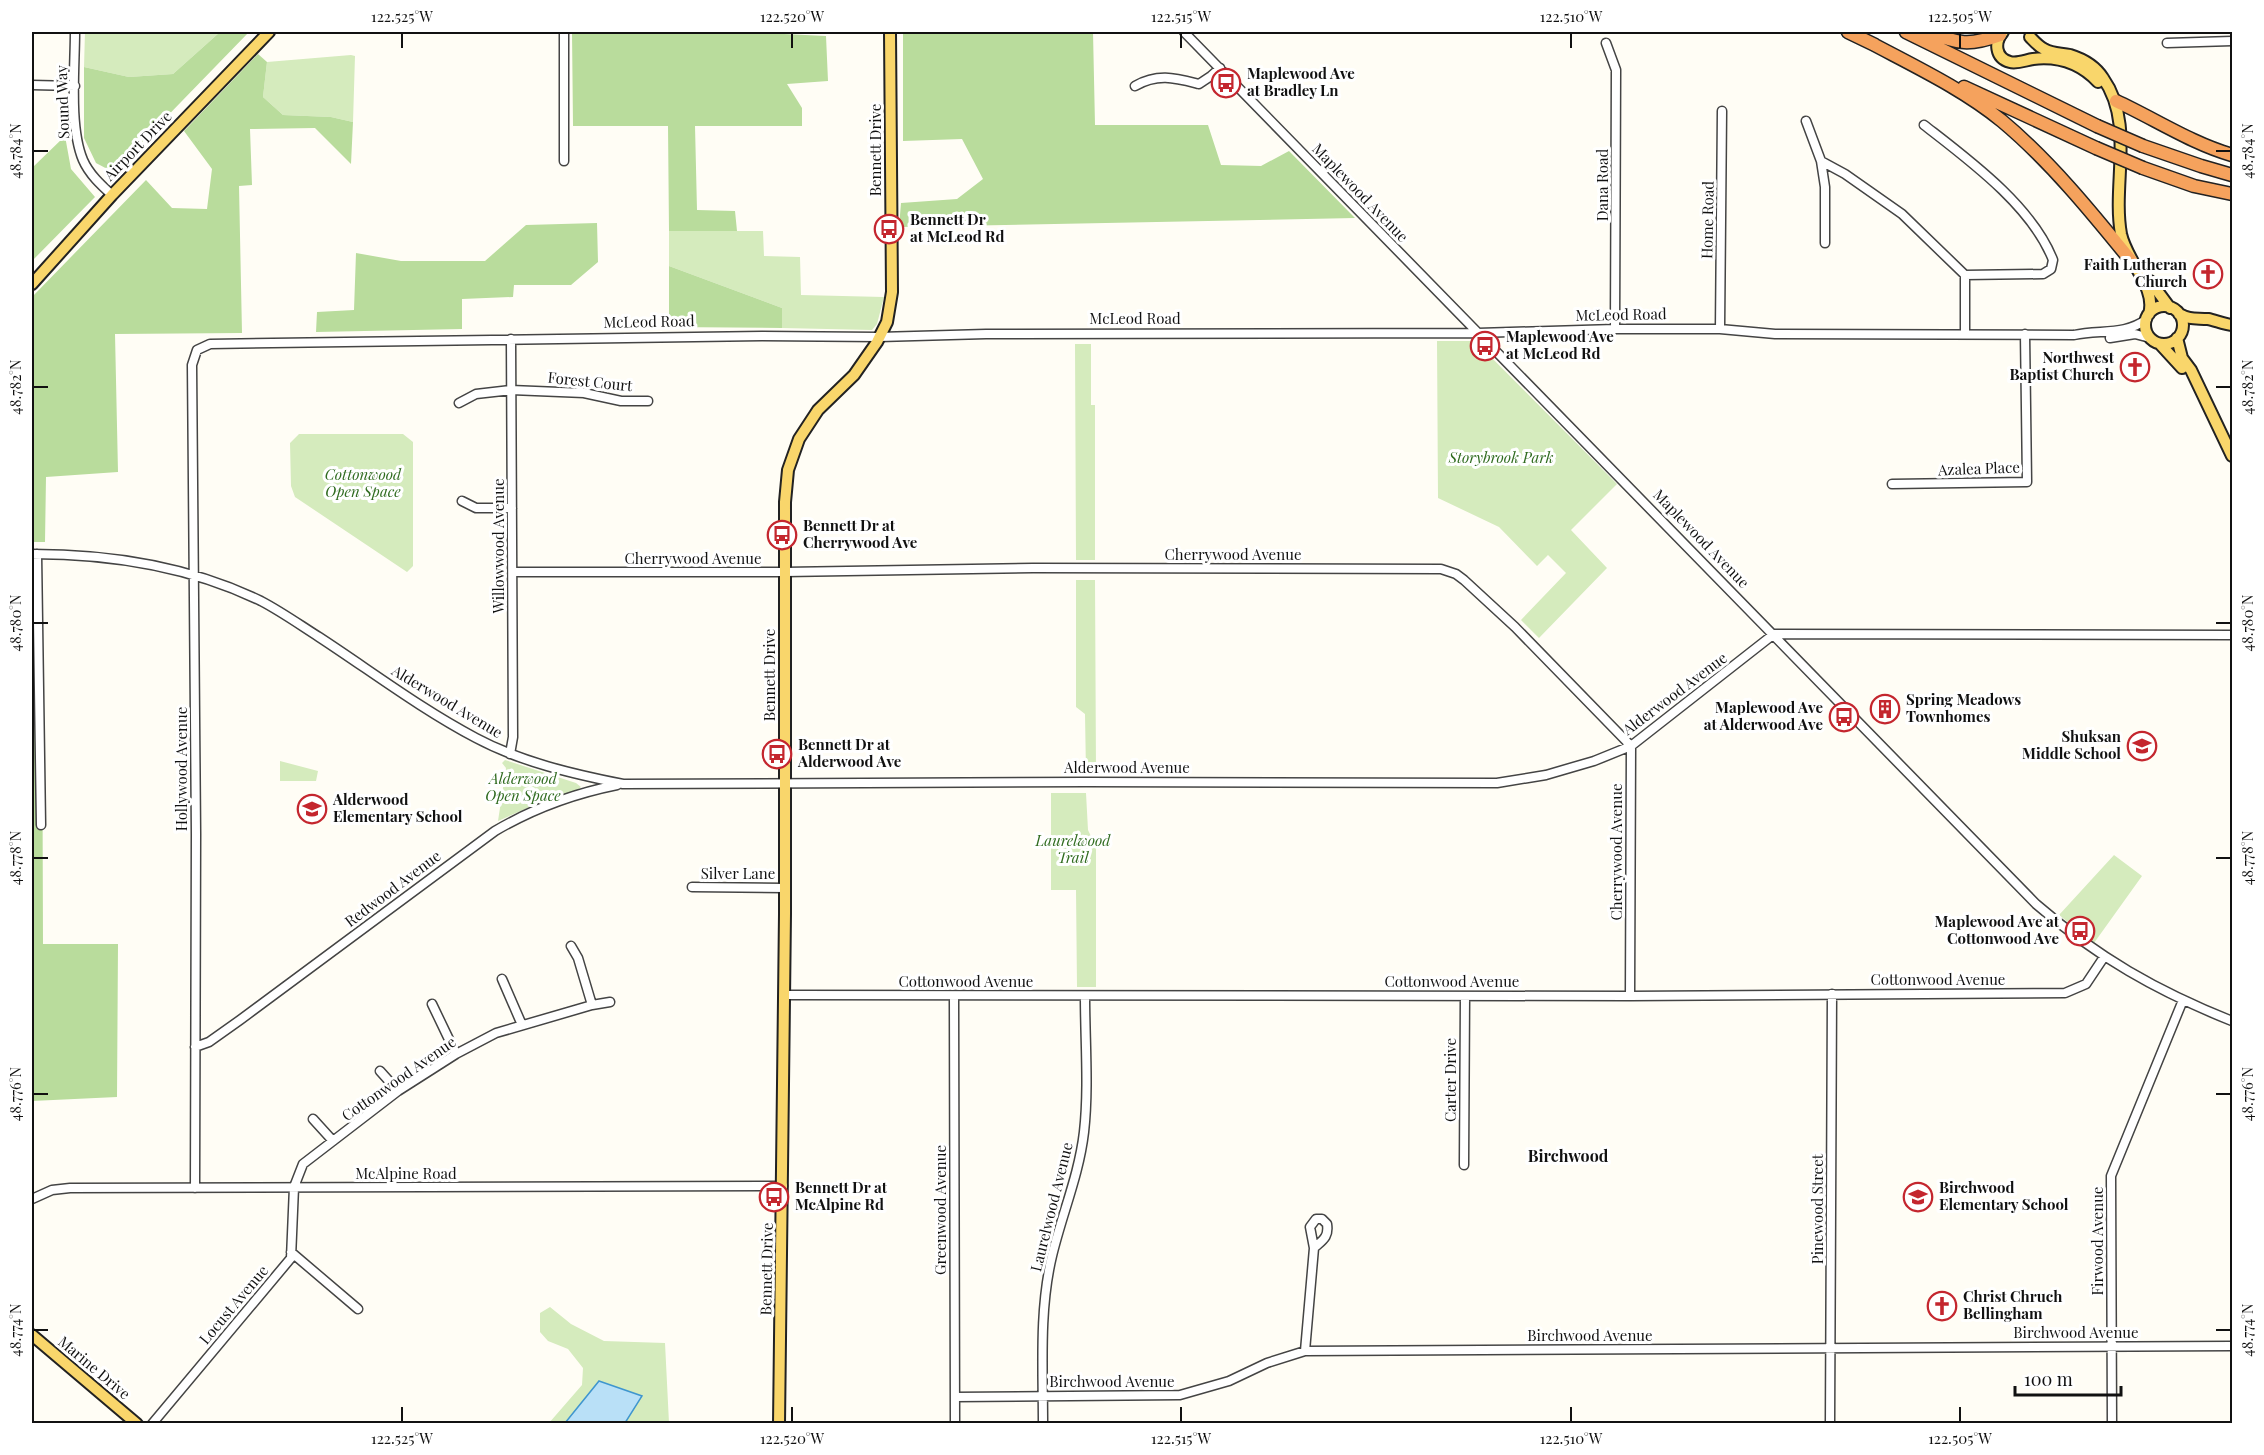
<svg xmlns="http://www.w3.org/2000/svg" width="2264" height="1455" font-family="'Playfair Display',serif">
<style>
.green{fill:#d5ebbd}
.forest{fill:#b9dc9c}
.water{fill:#b9e0f7;stroke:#3f96cf;stroke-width:1.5}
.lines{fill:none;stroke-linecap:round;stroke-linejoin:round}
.minor-casing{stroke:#444;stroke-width:11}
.major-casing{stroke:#222;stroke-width:14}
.highway-casing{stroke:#222;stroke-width:15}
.minor{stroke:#fff;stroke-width:8}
.major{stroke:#f9d66b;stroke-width:10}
.highway{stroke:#f5a25d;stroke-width:12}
.highway-bridge-casing{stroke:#222;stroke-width:15;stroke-linecap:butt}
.highway-bridge{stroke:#f5a25d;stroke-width:12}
.ticks{fill:none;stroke:#111;stroke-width:2}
.labels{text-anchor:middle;stroke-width:6;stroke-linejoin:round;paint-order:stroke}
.poi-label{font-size:15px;font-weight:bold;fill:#111;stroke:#fff;text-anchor:start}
.street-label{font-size:15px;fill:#111;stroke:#fff}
.park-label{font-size:15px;font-style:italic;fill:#2f6b1f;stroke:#fff}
.neighbourhood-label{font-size:16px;font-weight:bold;fill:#111;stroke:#fff}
.neatline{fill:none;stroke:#111;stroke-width:2}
.ticks-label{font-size:15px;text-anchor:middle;fill:#111}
</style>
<rect width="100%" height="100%" fill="#fffdf5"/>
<path class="green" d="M 85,32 L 220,32 L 173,74 L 129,77 L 84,67 Z
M 351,55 L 355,56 L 353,122 L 331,117 L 283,115 L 263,97 L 267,62 Z
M 669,231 L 763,231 L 764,256 L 800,257 L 801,295 L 884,297 L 877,324 L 872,330 L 782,328 L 782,308 L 669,266 Z
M 1437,341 L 1475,341 L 1617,484 L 1571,530 L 1607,568 L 1539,638 L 1521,620 L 1566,573 L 1548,555 L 1537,566 L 1499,527 L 1438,498 Z
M 1075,344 L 1091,344 L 1091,405 L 1095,405 L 1095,560 L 1076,560 Z
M 299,434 L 403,434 L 413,442 L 413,566 L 407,572 L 295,497 L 291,486 L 290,443 Z
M 1076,580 L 1095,580 L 1096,773 L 1086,773 L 1085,714 L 1076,707 Z
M 505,760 L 576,783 L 581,787 L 575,792 L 532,806 L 498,821 L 506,768 L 502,763 Z
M 280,761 L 318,771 L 316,781 L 280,781 Z
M 1051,793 L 1086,793 L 1088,830 L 1096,847 L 1096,987 L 1077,987 L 1076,890 L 1051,890 Z
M 2114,855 L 2142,876 L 2094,943 L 2059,915 Z
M 550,1307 L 571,1324 L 604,1341 L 665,1343 L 669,1423 L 625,1423 L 641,1396 L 599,1381 L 565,1423 L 549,1423 L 582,1385 L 583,1368 L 568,1349 L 548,1341 L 540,1332 L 540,1313 Z"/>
<path class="forest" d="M 220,32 L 249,32 L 113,172 L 96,163 L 84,138 L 84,67 L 129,77 L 173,74 Z
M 572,32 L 784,32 L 784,34 L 826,36 L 828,81 L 787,84 L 802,108 L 802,126 L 695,126 L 697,210 L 735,211 L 737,231 L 669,231 L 668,126 L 573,126 Z
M 903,32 L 1093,32 L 1095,125 L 1208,125 L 1221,165 L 1261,166 L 1289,151 L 1355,218 L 899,227 L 901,203 L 957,199 L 983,179 L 962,139 L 903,141 Z
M 258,54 L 267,62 L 263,97 L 283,115 L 331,117 L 353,122 L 351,164 L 315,128 L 250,129 L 252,185 L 239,186 L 242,333 L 115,334 L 118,472 L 46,477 L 45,542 L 32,542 L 32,297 L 146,180 L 172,208 L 207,209 L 212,169 L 184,131 Z
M 65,136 L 71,169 L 95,197 L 32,261 L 32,168 Z
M 597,223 L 598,262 L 571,285 L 514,285 L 513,297 L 462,299 L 462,329 L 316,332 L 317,312 L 354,310 L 356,253 L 401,261 L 485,261 L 526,225 Z
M 669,266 L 782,308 L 782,328 L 669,327 Z
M 32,626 L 42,626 L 43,944 L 118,944 L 117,1097 L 32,1101 Z"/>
<path class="water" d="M 599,1381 L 642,1396 L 625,1423 L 565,1423 Z"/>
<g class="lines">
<g class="minor-casing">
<path id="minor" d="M 75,32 C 75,68 69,127 83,160 C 89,174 101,185 112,195
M 1184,32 C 1469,321 1753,612 2036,904 C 2097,957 2157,991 2232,1021
M 1606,43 L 1616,70 L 1615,329
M 2167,43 L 2232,41
M 32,85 L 75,86
M 1135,86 C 1158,73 1175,78 1199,84 L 1211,76 L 1220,68
M 1806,121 L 1821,161 L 1845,174 L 1902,214 L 1965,275 L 1965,334
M 1924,125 C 1969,160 2032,206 2053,260 L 2051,269 L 2043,274 L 1965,275
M 564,161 L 564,32
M 1821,161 L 1825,187 L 1825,243
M 1720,329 L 1722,111
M 2110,338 L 2135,334 L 2150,338
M 459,403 L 476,394 L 511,390 L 584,393 L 621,401 L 648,401
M 1892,484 L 2027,482 L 2025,334
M 462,501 L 476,508 L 512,508
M 32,554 C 111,554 189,566 261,601 C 282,612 300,625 319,637 C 371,671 421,709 476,738 C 521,762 573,774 623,784 L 1086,782 L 1497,783 L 1546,775 L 1594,761 L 1631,746 L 1774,634 L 2232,635
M 37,554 L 41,825
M 513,572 L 785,572 L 1033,568 L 1441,569 L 1456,574 L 1464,580 L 1515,627 L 1631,746 L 1630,996
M 510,754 L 513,737 L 511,339
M 692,887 L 785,888
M 571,946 L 578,958 L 592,1005
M 502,979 L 522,1025
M 784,995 L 1630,996 L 2065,993 L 2086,984 L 2104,957
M 954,996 L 955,1424
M 432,1004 L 456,1054
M 195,1047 L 209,1042 L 240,1020 L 495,831 C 534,808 572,794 617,785
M 380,1071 L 398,1091
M 313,1119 L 333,1141
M 1464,1165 L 1465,996
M 195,1188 L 196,834 L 192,365 L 197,350 L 210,344 L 762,336 L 879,337 L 986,334 L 1478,333 L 1615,329 L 1720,329 L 1775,334 L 2074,335 C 2100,329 2124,336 2147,319
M 32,1199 L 52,1190 L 70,1188 L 783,1186
M 291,1252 L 358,1309
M 1305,1351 L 1314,1248 C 1323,1240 1329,1237 1327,1224 L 1322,1219 L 1316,1219 L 1310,1227 L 1314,1248
M 955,1397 L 1180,1395 L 1229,1381 L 1267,1363 L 1305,1351 L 2232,1346
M 152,1424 L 291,1258 L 294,1187 L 303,1164 L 398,1091 L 456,1054 L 496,1033 L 592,1005 L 610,1002
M 1043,1424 C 1043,1368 1039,1310 1052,1256 C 1062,1214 1079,1175 1084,1132 C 1089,1088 1085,1041 1085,996
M 1830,1424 L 1832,994
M 2112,1424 L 2111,1176 L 2183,1000"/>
</g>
<g class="major-casing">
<path id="major" d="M 2003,32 C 1994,42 1995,58 2010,62 C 2017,64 2026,60 2033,59 C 2058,56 2081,64 2098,82
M 2030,37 C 2034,41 2038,46 2044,49 C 2052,54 2061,53 2070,55 C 2083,59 2096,67 2103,78 C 2135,123 2112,184 2121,234 C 2127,262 2157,288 2149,314
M 2150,281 L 2170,308
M 32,284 L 112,195 L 269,32
M2145 325a19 19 0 1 1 38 0a19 19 0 1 1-38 0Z
M 2179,314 C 2190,320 2196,318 2208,319 C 2214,320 2224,324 2232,325
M 2177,338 L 2182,358 L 2191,370 L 2232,456
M 2160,344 L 2182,368
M 32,1335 L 137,1424
M 779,1424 L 785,914 L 785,502 L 788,470 L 799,439 L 818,410 L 854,375 L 877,342 L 887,322 L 892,292 L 890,32"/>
</g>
<g class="highway-casing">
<path id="highway" d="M 1848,32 L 1875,45
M 1906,32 L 2097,126
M 1929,32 C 1958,44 1970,46 2000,35
M 1869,42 C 1914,66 1963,89 2002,121 C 2050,161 2093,214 2132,262
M 1964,87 L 2096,148
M 2116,101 C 2155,119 2191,143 2232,155
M 2143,146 L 2201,166 L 2232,175
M 2143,168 L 2194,186 L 2232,194"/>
</g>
<use href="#minor" class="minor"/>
<use href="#major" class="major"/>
<use href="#highway" class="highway"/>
<g class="highway-bridge-casing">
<path id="highway-bridge" d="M 2097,126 L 2143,146
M 2096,148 L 2143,168"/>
</g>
<use href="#highway-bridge" class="highway-bridge"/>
</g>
<path class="ticks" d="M 402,33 L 402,48M 792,33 L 792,48M 1181,33 L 1181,48M 1571,33 L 1571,48M 1960,33 L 1960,48M 33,151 L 48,151M 2216,151 L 2231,151M 33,387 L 48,387M 2216,387 L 2231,387M 33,623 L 48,623M 2216,623 L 2231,623M 33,858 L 48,858M 2216,858 L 2231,858M 33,1094 L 48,1094M 2216,1094 L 2231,1094M 33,1330 L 48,1330M 2216,1330 L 2231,1330M 402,1407 L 402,1422M 792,1407 L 792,1422M 1181,1407 L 1181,1422M 1571,1407 L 1571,1422M 1960,1407 L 1960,1422"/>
<defs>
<g id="bus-ring" transform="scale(1.5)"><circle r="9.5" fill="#fff" stroke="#c4262e" stroke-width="1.5"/><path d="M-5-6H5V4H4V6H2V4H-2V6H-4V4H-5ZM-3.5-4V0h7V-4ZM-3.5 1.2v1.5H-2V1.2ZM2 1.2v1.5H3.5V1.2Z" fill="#c4262e"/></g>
<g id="church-ring" transform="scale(1.5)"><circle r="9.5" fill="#fff" stroke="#c4262e" stroke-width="1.5"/><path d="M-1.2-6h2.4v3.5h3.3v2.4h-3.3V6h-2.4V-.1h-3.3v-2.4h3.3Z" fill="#c4262e"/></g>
<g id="building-ring" transform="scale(1.5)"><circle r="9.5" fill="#fff" stroke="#c4262e" stroke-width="1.5"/><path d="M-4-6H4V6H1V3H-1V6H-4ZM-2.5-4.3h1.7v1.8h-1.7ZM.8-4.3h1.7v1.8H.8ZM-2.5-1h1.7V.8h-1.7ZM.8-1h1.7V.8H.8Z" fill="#c4262e"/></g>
<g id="school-ring" transform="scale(1.5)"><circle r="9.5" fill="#fff" stroke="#c4262e" stroke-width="1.5"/><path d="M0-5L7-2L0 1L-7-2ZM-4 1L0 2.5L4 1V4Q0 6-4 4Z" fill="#c4262e"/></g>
</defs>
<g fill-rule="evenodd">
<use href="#bus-ring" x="1226" y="83"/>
<use href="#bus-ring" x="889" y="229"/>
<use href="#church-ring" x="2208" y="274"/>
<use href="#bus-ring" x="1485" y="346"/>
<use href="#church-ring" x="2135" y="367"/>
<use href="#bus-ring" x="782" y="535"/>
<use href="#building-ring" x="1885" y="709"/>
<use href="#bus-ring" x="1844" y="717"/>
<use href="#school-ring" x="2142" y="746"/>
<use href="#bus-ring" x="777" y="754"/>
<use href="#school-ring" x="312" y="809"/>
<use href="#bus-ring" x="2080" y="931"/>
<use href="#bus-ring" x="774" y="1197"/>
<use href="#school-ring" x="1918" y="1197"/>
<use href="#church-ring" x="1942" y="1306"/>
</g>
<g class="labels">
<g class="poi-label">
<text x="1247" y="79">Maplewood Ave<tspan x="1247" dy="17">at Bradley Ln</tspan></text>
<text x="910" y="225">Bennett Dr<tspan x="910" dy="17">at McLeod Rd</tspan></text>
<text x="2187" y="270" text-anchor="end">Faith Lutheran<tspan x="2187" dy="17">Church</tspan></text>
<text x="1506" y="342">Maplewood Ave<tspan x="1506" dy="17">at McLeod Rd</tspan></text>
<text x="2114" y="363" text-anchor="end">Northwest<tspan x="2114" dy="17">Baptist Church</tspan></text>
<text x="803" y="531">Bennett Dr at<tspan x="803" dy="17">Cherrywood Ave</tspan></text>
<text x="1906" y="705">Spring Meadows<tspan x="1906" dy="17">Townhomes</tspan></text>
<text x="1823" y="713" text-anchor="end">Maplewood Ave<tspan x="1823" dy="17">at Alderwood Ave</tspan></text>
<text x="2121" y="742" text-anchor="end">Shuksan<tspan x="2121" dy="17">Middle School</tspan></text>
<text x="798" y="750">Bennett Dr at<tspan x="798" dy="17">Alderwood Ave</tspan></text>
<text x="333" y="805">Alderwood<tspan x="333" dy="17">Elementary School</tspan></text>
<text x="2059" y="927" text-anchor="end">Maplewood Ave at<tspan x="2059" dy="17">Cottonwood Ave</tspan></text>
<text x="795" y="1193">Bennett Dr at<tspan x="795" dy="17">McAlpine Rd</tspan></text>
<text x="1939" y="1193">Birchwood<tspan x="1939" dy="17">Elementary School</tspan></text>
<text x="1963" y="1302">Christ Chruch<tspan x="1963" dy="17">Bellingham</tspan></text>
</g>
<g class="street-label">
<text transform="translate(63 102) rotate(-92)" y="5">Sound Way</text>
<text transform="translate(138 146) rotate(-46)" y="5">Airport Drive</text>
<text transform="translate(876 150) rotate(-90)" y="5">Bennett Drive</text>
<text transform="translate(1603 185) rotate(-90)" y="5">Dana Road</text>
<text transform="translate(1360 193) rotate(46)" y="5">Maplewood Avenue</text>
<text transform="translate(1708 220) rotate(-89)" y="5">Home Road</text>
<text transform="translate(1621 315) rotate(-1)" y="5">McLeod Road</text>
<text x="1135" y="324">McLeod Road</text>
<text transform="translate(649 322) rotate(-1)" y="5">McLeod Road</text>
<text transform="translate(590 382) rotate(6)" y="5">Forest Court</text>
<text transform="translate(1979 469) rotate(-2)" y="5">Azalea Place</text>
<text transform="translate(1701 539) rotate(46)" y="5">Maplewood Avenue</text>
<text transform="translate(499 546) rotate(-90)" y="5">Willowwood Avenue</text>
<text x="1233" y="560">Cherrywood Avenue</text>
<text x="693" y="564">Cherrywood Avenue</text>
<text transform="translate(770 675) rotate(-90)" y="5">Bennett Drive</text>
<text transform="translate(1675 694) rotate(-37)" y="5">Alderwood Avenue</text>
<text transform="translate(447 702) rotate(31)" y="5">Alderwood Avenue</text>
<text x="1127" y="773">Alderwood Avenue</text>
<text transform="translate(182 769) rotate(-90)" y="5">Hollywood Avenue</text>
<text transform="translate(1617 852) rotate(-90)" y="5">Cherrywood Avenue</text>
<text x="738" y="879">Silver Lane</text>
<text transform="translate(393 889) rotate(-37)" y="5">Redwood Avenue</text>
<text x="1938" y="985">Cottonwood Avenue</text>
<text x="966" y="987">Cottonwood Avenue</text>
<text x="1452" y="987">Cottonwood Avenue</text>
<text transform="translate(399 1079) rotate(-35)" y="5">Cottonwood Avenue</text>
<text transform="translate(1451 1080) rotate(-90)" y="5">Carter Drive</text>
<text x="406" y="1179">McAlpine Road</text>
<text transform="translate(1052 1207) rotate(-76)" y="5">Laurelwood Avenue</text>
<text transform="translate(1818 1209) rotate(-90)" y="5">Pinewood Street</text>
<text transform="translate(941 1210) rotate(-90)" y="5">Greenwood Avenue</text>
<text transform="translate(2098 1241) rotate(-90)" y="5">Firwood Avenue</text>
<text transform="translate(767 1269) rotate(-89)" y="5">Bennett Drive</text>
<text transform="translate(234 1305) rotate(-50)" y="5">Locust Avenue</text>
<text x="2076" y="1338">Birchwood Avenue</text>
<text x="1590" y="1341">Birchwood Avenue</text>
<text transform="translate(94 1368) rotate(40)" y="5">Marine Drive</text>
<text x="1112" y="1387">Birchwood Avenue</text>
</g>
<g class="park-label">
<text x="1501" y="463">Storybrook Park</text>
<text x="363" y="480">Cottonwood<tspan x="363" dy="17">Open Space</tspan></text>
<text x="523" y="784">Alderwood<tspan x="523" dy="17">Open Space</tspan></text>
<text x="1073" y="846">Laurelwood<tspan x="1073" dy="17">Trail</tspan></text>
</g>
<g class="neighbourhood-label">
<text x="1568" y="1162">Birchwood</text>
</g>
</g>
<rect width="2264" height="1455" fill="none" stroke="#ffffff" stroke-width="66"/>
<path d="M2015 1386v9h106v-9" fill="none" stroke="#111111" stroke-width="3"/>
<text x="2024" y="1386" font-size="18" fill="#111111" stroke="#ffffff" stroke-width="4.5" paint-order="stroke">100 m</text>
<rect x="33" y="33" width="2198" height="1389" class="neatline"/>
<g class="ticks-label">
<text x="402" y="22">122.525°W</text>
<text x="792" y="22">122.520°W</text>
<text x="1181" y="22">122.515°W</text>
<text x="1571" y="22">122.510°W</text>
<text x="1960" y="22">122.505°W</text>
<text transform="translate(16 151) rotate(-90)" y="5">48.784°N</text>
<text transform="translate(2248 151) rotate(-90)" y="5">48.784°N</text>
<text transform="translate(16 387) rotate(-90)" y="5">48.782°N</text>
<text transform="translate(2248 387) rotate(-90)" y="5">48.782°N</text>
<text transform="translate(16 623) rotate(-90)" y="5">48.780°N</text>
<text transform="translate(2248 623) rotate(-90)" y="5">48.780°N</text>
<text transform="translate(16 858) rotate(-90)" y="5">48.778°N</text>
<text transform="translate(2248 858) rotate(-90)" y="5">48.778°N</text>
<text transform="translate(16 1094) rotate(-90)" y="5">48.776°N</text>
<text transform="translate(2248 1094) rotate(-90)" y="5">48.776°N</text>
<text transform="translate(16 1330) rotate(-90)" y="5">48.774°N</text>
<text transform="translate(2248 1330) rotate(-90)" y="5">48.774°N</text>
<text x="402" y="1444">122.525°W</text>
<text x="792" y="1444">122.520°W</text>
<text x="1181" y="1444">122.515°W</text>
<text x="1571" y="1444">122.510°W</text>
<text x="1960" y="1444">122.505°W</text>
</g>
</svg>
